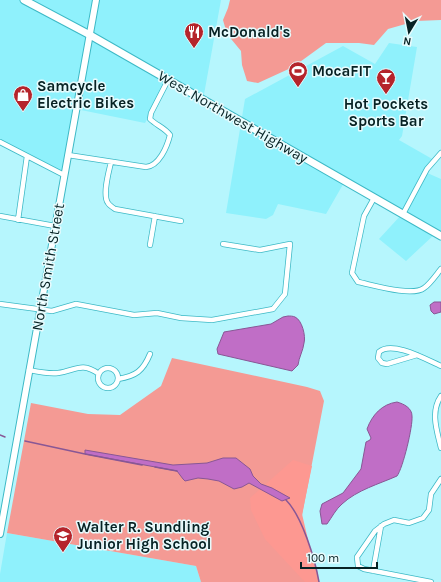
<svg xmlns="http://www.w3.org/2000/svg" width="441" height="582" font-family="Karla,sans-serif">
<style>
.built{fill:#8ff1fc}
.green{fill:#f49a94}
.forest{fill:#fd9891}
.water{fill:#c06ec6;stroke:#885795}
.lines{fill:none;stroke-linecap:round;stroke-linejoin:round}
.stream{stroke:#885795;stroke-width:1.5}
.street-casing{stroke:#3db9c6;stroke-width:6}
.secondary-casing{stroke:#3db9c6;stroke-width:8}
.primary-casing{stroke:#3db9c6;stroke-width:9}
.street{stroke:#fff;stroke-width:4.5}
.secondary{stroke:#fff;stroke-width:6}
.primary{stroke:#fff;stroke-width:7}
.labels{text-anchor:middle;stroke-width:3;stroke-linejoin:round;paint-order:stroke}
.poi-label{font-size:15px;font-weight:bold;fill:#072224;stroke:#e7fbfd;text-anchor:start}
.street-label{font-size:15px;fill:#072224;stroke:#e7fbfd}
</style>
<rect width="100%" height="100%" fill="#b6f6fd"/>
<path class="built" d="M 0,0 L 221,0 L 203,100 L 168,80 L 145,123 L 76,109 L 64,175 L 0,142 Z
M 389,43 L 417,47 L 402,136 L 399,140 L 434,160 L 425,172 L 441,179 L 441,236 L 436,233 L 406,261 L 379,239 L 402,214 L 345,181 L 326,214 L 278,204 L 273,215 L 266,219 L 226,213 L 245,99 L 343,46 L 375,64 Z
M 7,533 L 196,566 L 201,582 L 0,582 L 0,574 Z"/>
<path class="green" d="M 230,0 L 441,0 L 441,20 L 416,21 L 388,29 L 374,45 L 359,43 L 326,43 L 293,67 L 258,83 L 247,81 L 242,65 L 241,51 L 227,34 L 223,20 L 228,8 Z
M 172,358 L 307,387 L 320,391 L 324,401 L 301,521 L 317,572 L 319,582 L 201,582 L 196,566 L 7,533 L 31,403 L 88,414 L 120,415 L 161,386 Z"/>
<path class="forest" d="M 293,460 L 312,466 L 302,514 L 318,582 L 305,582 L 265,539 L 251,510 L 250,498 Z"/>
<path class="water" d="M 434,302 L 441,302 L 441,312 L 434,314 L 431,311 L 430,305 Z
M 288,316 C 290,316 293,316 295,317 C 302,320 306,336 304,343 C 303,351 299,357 298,365 L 292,371 L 218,354 L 217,349 L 224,332 L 271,324 L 283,317 Z
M 397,402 C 404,404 412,408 412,416 C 413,426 403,468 397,476 C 379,484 357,490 342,504 C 336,509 332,517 327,524 L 322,524 L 320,511 L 322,504 L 343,493 L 361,469 L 366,442 L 370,440 L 371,438 L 367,429 C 372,415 382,404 397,402 Z
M 85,450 L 173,465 L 207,463 L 223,458 L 236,458 L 250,469 L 253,476 L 261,484 L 272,488 L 290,498 L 282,501 L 249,483 L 242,487 L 234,489 L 219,481 L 208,479 L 198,478 L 185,481 L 183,479 L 177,471 L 85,454 Z"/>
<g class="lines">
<path class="stream" d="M 0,435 L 5,437
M 25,441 L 85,454 L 142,465
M 155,467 L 177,471
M 286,500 C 302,516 315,559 319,582"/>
<g class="street-casing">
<path id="street" d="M 0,142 L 64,175
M 68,155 L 146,167 C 159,166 167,147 170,135 C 165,128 156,125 150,119 L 151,113 L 168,80
M 111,162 C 109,171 102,195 108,203 C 109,205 112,207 115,209 L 181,221
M 374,198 L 364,216 L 352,273 L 358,282 C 373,285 412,297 424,288 C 430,284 436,275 441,269
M 403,214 L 427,169 L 441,153
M 0,216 L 55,226
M 18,220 L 27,156
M 150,245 L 155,216
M 0,304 L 52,311 L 76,304 L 134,315 L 157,313 L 181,318 L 212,320 L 273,309 L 285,294 L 290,244 L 260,250 L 223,244
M 417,355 L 387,364 L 382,363 L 378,358 L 379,352 C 392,340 427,360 441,366
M98 378a10 10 0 1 1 20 0a10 10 0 1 1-20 0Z
M 29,370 C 39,372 48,374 58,373 C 75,371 81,361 99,374
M 118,379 C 136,376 143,371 150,354
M 441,396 C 430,412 437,431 441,448
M 373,571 L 381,526
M 431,582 L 364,569 L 358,566 L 357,557 L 375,531 L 384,524 L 394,520 L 409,523 L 423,518 L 429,510 L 431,494 L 441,479"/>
</g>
<g class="secondary-casing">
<path id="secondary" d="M 0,534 L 96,0"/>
</g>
<g class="primary-casing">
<path id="primary" d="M 24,0 L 90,35 L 441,236"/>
</g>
<use href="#street" class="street"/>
<use href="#secondary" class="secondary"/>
<use href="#primary" class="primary"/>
</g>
<defs>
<g id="restaurant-pin" transform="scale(1)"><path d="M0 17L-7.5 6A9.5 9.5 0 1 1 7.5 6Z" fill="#b5242b" stroke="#e7fbfd"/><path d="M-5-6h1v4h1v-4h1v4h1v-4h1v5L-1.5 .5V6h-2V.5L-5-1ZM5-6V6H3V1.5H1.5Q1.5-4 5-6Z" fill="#fff"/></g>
<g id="stadium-pin" transform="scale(1)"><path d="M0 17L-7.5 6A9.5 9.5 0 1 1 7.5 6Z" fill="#b5242b" stroke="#e7fbfd"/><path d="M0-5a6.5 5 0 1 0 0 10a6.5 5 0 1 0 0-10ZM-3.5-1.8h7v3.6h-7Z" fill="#fff"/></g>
<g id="bar-pin" transform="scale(1)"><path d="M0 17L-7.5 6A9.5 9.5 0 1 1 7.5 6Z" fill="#b5242b" stroke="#e7fbfd"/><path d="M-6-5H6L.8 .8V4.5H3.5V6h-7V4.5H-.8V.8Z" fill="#fff"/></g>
<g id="shop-pin" transform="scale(1)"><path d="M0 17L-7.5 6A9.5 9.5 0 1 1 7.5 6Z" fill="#b5242b" stroke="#e7fbfd"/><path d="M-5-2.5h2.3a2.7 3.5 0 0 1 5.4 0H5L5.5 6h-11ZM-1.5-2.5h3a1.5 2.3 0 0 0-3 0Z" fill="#fff"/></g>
<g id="school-pin" transform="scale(1)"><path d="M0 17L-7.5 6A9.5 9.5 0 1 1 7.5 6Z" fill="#b5242b" stroke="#e7fbfd"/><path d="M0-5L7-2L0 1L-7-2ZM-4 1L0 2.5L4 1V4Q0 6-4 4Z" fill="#fff"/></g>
</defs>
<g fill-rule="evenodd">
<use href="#restaurant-pin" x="194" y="32"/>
<use href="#stadium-pin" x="298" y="71"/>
<use href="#bar-pin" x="386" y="78"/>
<use href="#shop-pin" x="23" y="95"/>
<use href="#school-pin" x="63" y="536"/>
</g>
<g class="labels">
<g class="poi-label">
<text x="208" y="37">McDonald's</text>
<text x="312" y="76">MocaFIT</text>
<text x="37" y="91">Samcycle<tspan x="37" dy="17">Electric Bikes</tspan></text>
<text x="386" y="109" text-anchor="middle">Hot Pockets<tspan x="386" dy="17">Sports Bar</tspan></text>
<text x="77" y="532">Walter R. Sundling<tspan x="77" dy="17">Junior High School</tspan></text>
</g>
<g class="street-label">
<text transform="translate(233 117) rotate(30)" y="5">West Northwest Highway</text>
<text transform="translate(48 267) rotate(-80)" y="5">North Smith Street</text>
</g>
</g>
<g transform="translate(409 32) rotate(190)" stroke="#e7fbfd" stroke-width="3" paint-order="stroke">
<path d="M0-3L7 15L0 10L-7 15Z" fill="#072224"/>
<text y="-6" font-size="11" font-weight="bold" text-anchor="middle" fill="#072224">N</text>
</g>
<path d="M301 562v6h76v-6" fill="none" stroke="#072224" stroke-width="2"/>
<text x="307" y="562" font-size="12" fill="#072224" stroke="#e7fbfd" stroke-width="3" paint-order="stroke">100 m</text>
</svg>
